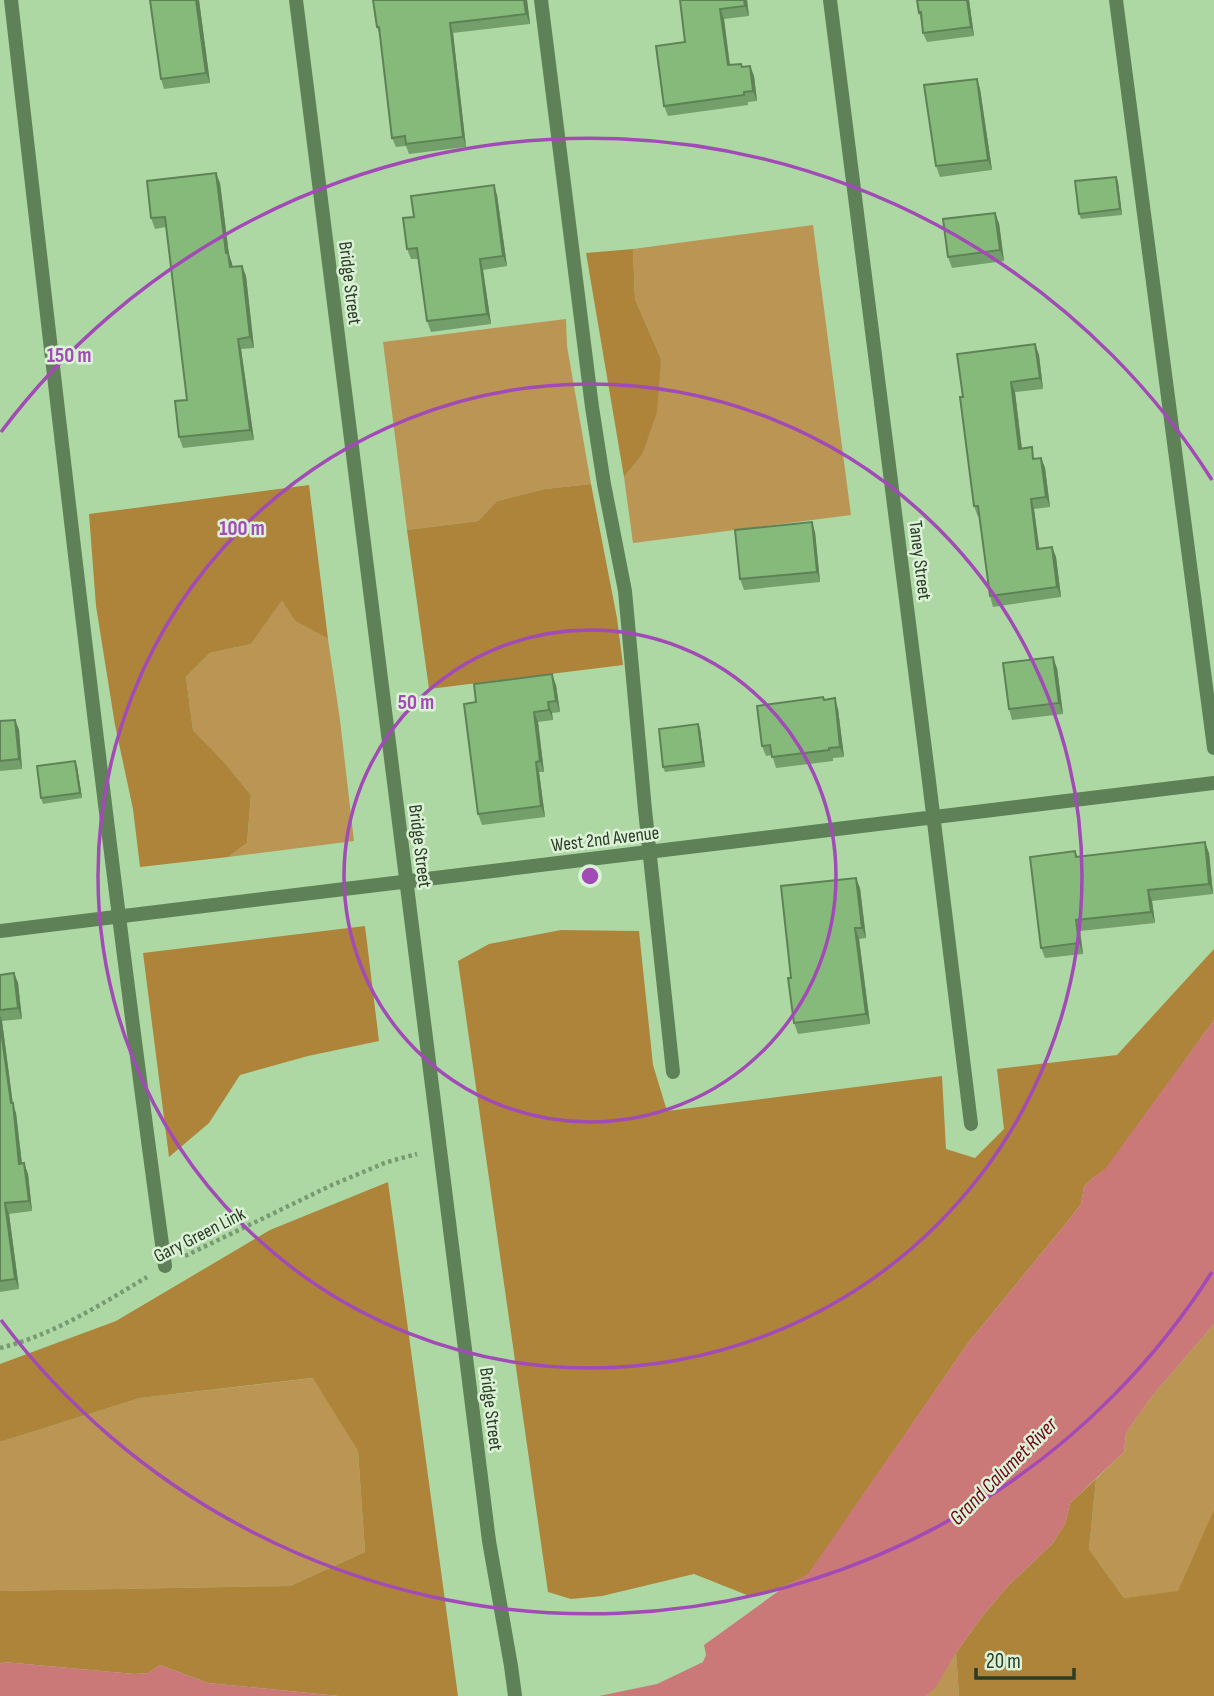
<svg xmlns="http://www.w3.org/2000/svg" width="1214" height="1696" font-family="'Sofia Sans Condensed',sans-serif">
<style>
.green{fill:#ba9553}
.forest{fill:#ad843a}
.water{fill:#cb7879}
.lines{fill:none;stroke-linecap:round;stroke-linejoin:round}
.path{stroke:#789971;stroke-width:4.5;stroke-dasharray:3.5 3.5;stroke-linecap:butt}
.lane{stroke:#5e8157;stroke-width:14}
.street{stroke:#5e8157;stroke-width:14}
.wall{fill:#73a06a}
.shaded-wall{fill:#5e8256}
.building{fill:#86ba7b;stroke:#5e8256;stroke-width:2}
.ring{fill:none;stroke:#a24ab6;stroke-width:3.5}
.labels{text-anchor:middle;stroke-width:5;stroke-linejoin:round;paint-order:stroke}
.street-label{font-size:19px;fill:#2b3c27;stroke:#dcf2d7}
.water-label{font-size:21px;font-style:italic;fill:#6e0419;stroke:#dcf2d7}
.centre{fill:#a24ab6;stroke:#dcf2d7;stroke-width:3.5}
.ring-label{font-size:21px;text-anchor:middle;font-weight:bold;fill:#a24ab6;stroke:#dcf2d7;stroke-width:5;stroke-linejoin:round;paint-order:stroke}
</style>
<rect width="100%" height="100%" fill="#add8a4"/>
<path class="green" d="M 813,225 L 851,515 L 633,543 L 624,477 L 642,455 L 661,359 L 635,299 L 633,249 Z
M 566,319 L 567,346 L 591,484 L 545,489 L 497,501 L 478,521 L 407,530 L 383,342 Z
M 282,599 L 295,621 L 328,639 L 340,720 L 354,841 L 228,857 L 247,843 L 251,795 L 224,762 L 193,730 L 186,677 L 210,653 L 251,644 Z
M 1214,1324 L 1214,1696 L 1178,1592 L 1124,1598 L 1089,1549 L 1096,1479 L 1124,1452 L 1126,1433 L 1152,1396 Z
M 314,1378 L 358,1451 L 365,1552 L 290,1586 L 0,1591 L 0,1442 L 140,1398 Z
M 956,1653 L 959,1696 L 926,1696 L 936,1686 Z"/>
<path class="forest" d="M 633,249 L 635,299 L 661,359 L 657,412 L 642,455 L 624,477 L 586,253 Z
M 591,484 L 617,618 L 623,665 L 429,689 L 407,530 L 478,521 L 497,501 L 545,489 Z
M 309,485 L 328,639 L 295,621 L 282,600 L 251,644 L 210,653 L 186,677 L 193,730 L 224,762 L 251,795 L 247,843 L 228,857 L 140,867 L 133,809 L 115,725 L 96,606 L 89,514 Z
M 365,926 L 379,1041 L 308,1056 L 240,1075 L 209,1123 L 169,1157 L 143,953 Z
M 561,930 L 639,931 L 653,1065 L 667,1111 L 942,1076 L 946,1149 L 975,1158 L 1004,1129 L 997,1069 L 1117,1055 L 1214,949 L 1214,1020 L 1105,1170 L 1094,1177 L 1084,1187 L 1081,1204 L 1067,1222 L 968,1343 L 808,1575 L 787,1585 L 752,1597 L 694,1574 L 602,1596 L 571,1599 L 548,1592 L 458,961 L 489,944 Z
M 388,1182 L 458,1696 L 339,1696 L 208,1683 L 160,1665 L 148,1673 L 134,1674 L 4,1662 L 0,1664 L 0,1591 L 290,1586 L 365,1552 L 358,1451 L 313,1378 L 140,1398 L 0,1442 L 0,1364 L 116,1321 L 270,1230 Z
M 1096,1479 L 1089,1549 L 1124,1598 L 1178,1591 L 1214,1510 L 1214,1696 L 959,1696 L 956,1653 L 981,1618 L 1007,1587 L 1052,1544 L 1065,1524 L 1070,1503 Z"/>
<path class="water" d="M 1214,1020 L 1214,1324 L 1152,1396 L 1126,1433 L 1124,1452 L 1070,1503 L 1065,1524 L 1052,1544 L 1007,1587 L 981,1618 L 956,1653 L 936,1687 L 926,1696 L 599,1696 L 657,1684 L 703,1662 L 706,1655 L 704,1645 L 787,1585 L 808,1574 L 968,1343 L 1067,1222 L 1081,1204 L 1084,1187 L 1094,1177 L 1105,1169 Z
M 4,1662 L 134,1674 L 148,1673 L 160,1665 L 208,1683 L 339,1696 L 0,1696 L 0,1664 Z"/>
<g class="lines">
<path class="path" d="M 185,1256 L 332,1185 L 387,1162 L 417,1154
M 0,1348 C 53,1335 100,1305 147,1277"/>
<path class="lane" d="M 11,0 C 59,422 107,845 165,1266
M 541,0 L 592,407 L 604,484 L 625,591 L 645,810 L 673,1072
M 1116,0 L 1214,748"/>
<path class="street" d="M 296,0 L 489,1541 L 511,1666 L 515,1696
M 830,0 L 928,773 L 971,1124
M 0,931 L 1214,783"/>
</g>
<path class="wall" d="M 199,0 L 210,83 L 164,89 L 161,79 Z
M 527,0 L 530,24 L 453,33 L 466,147 L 409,154 L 406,146 L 396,147 L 392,138 L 380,36 L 377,27 Z
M 680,0 L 747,0 L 749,16 L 724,19 L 730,65 L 741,64 L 743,67 L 750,66 L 754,76 L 757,101 L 748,102 L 748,105 L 668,116 L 664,106 L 685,42 Z
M 917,0 L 969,0 L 974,36 L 927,42 L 923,33 Z
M 977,79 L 980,89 L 992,170 L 940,177 L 936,166 Z
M 1116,177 L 1118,182 L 1122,215 L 1081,219 L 1079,214 Z
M 220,183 L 229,255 L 232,267 L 242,266 L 246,276 L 254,348 L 241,349 L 254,440 L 183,448 L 179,437 L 187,400 L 166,227 L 155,229 L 151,218 Z
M 497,195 L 507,266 L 483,270 L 491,324 L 431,332 L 427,321 L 419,259 L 411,259 L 407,249 L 414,217 Z
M 999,223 L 1004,261 L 952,268 L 948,257 Z
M 1035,344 L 1039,355 L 1043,389 L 1015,392 L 1022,449 L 1036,459 L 1041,458 L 1045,468 L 1050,507 L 1034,509 L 1039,549 L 1052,547 L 1056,557 L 1061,597 L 993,607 L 990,596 L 979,516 L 978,517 L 974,506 L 963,397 Z
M 815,532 L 820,582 L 744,590 L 740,579 Z
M 1057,668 L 1063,714 L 1012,720 L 1009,709 Z
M 556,685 L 560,712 L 552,713 L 553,720 L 538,722 L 544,772 L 539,772 L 545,817 L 482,825 L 478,814 L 476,702 Z
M 824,700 L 838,709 L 844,757 L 833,758 L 833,761 L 776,768 L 772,755 L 766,756 L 762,746 Z
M 15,720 L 19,730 L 22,769 L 0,771 L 0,721 Z
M 698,724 L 700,729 L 705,767 L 665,772 L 663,767 Z
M 77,766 L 82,798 L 43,804 L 41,798 Z
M 1075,851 L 1077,856 L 1209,853 L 1213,894 L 1152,901 L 1155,923 L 1080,931 L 1083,954 L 1045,958 L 1041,948 Z
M 860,888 L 866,938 L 859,939 L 870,1024 L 798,1034 L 794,1023 L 791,978 Z
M 14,973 L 18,983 L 22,1019 L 2,1021 L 13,1105 L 16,1113 L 22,1163 L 24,1163 L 28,1174 L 32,1211 L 9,1214 L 19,1289 L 0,1292 L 0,975 Z"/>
<path class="shaded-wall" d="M 196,0 L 199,0 L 210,83 L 206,73 Z
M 524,0 L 527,0 L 530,24 L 526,14 Z
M 744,0 L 747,0 L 749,16 L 745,6 Z
M 967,0 L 969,0 L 974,36 L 971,27 Z
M 720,9 L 724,19 L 731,75 L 728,65 Z
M 450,23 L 453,33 L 466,147 L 463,137 Z
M 750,66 L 754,76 L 757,101 L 753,91 Z
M 977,79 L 980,89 L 992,170 L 988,160 Z
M 216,173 L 220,183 L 229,255 L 232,263 L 234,277 L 226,253 Z
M 1116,177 L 1118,182 L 1122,215 L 1120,209 Z
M 494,185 L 497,195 L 507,266 L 503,256 Z
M 995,213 L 999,223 L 1004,261 L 1000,250 Z
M 480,259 L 483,270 L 491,324 L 487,314 Z
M 242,266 L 246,276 L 254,348 L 250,337 Z
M 238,339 L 241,349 L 254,440 L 250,430 Z
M 1035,344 L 1039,355 L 1043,389 L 1040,378 Z
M 1011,382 L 1015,392 L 1023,459 L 1019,449 Z
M 1041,458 L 1045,468 L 1050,507 L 1046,497 Z
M 1031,499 L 1034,509 L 1041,560 L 1037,549 Z
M 812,522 L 815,532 L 820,582 L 817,572 Z
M 1052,547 L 1056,557 L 1061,597 L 1057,587 Z
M 1053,657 L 1057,668 L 1063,714 L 1059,703 Z
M 552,674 L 556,685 L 560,712 L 556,701 Z
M 835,698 L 838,709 L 844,757 L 840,747 Z
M 548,702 L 552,713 L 553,720 L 549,710 Z
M 534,712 L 538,722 L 544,772 L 540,761 Z
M 15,720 L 19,730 L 22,769 L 19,759 Z
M 698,724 L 700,729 L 705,767 L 703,762 Z
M 75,761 L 77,766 L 82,798 L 80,793 Z
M 536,762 L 539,772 L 545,817 L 541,806 Z
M 1205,842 L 1209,853 L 1213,894 L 1209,884 Z
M 856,878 L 860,888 L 866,938 L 862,928 Z
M 1148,890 L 1152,901 L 1155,923 L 1151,912 Z
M 1076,920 L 1080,931 L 1083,954 L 1079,943 Z
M 855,928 L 859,939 L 870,1024 L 866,1014 Z
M 14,973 L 18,983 L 22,1019 L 18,1008 Z
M 0,1015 L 2,1021 L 13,1105 L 16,1113 L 23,1174 L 19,1164 L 0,1023 Z
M 24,1163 L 28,1174 L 32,1211 L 29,1201 Z
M 5,1203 L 9,1214 L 19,1289 L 15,1279 Z"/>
<path class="building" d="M 150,0 L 196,0 L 206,73 L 161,79 Z
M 373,0 L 524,0 L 526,14 L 450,23 L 463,137 L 406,144 L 405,136 L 392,138 L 379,27 L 377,27 Z
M 680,0 L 744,0 L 745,6 L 720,9 L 728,65 L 741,64 L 742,67 L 750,66 L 753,91 L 744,92 L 744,95 L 664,106 L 656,46 L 685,42 Z
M 917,0 L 967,0 L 971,27 L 923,33 L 921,12 L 919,13 Z
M 977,79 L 988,160 L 936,166 L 924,85 Z
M 216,173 L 226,253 L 228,253 L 230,267 L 242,266 L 250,337 L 238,339 L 250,430 L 179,437 L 175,401 L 187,400 L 165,217 L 151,218 L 147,181 Z
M 1116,177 L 1120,209 L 1079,214 L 1075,181 Z
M 494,185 L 503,256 L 480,259 L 487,314 L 427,321 L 417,248 L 407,249 L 403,218 L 414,217 L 411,196 Z
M 995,213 L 1000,250 L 948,257 L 943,219 Z
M 1035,344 L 1040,378 L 1011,382 L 1019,449 L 1032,447 L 1033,459 L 1041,458 L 1046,497 L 1031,499 L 1037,549 L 1052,547 L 1057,587 L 990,596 L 978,506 L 974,506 L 965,436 L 960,397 L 963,397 L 957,354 Z
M 812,522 L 817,572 L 740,579 L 735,530 Z
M 1053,657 L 1059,703 L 1009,709 L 1003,663 Z
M 552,674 L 556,701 L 548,702 L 549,710 L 534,712 L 540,761 L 536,762 L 541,806 L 478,814 L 464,704 L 476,702 L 474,684 Z
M 823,697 L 824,700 L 835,698 L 840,747 L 829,748 L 829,750 L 772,757 L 770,745 L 762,746 L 757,706 Z
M 15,720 L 19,759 L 0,761 L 0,721 Z
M 698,724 L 703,762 L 663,767 L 659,729 Z
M 75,761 L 80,793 L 41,798 L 37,766 Z
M 1205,842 L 1209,884 L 1148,890 L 1151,912 L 1076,920 L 1079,943 L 1041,948 L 1030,857 L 1075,851 L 1076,857 Z
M 856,878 L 862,928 L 855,928 L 866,1014 L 794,1023 L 788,978 L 791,978 L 781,886 Z
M 14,973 L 18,1008 L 0,1010 L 0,975 Z
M 0,1023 L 11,1103 L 13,1103 L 19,1164 L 24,1163 L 29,1201 L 5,1203 L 15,1279 L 0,1281 Z"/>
<g class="ring">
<circle cx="590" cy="876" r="246"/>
<circle cx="590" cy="876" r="492"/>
<path d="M1212 1272A737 737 0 0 1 1 1320M1 432A737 737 0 0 1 1212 480"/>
</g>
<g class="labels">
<g class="street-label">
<text transform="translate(351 283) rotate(83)" y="7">Bridge Street</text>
<text transform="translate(921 560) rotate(83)" y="7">Taney Street</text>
<text transform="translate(605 838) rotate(-7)" y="7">West 2nd Avenue</text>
<text transform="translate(421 846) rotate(83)" y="7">Bridge Street</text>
<text transform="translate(199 1234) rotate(-27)" y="7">Gary Green Link</text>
<text transform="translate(492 1409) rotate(83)" y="7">Bridge Street</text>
</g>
<g class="water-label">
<text transform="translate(1003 1471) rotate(-45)" y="7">Grand Calumet River</text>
</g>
</g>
<circle cx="590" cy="876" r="10" class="centre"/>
<g class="ring-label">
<text x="69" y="362">150 m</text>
<text x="242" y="535">100 m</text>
<text x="416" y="709">50 m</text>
</g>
<path d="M976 1668v10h98v-10" fill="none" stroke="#2b3c27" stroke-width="3.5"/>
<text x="986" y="1668" font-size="21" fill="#2b3c27" stroke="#dcf2d7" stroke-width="5" paint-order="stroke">20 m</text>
</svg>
